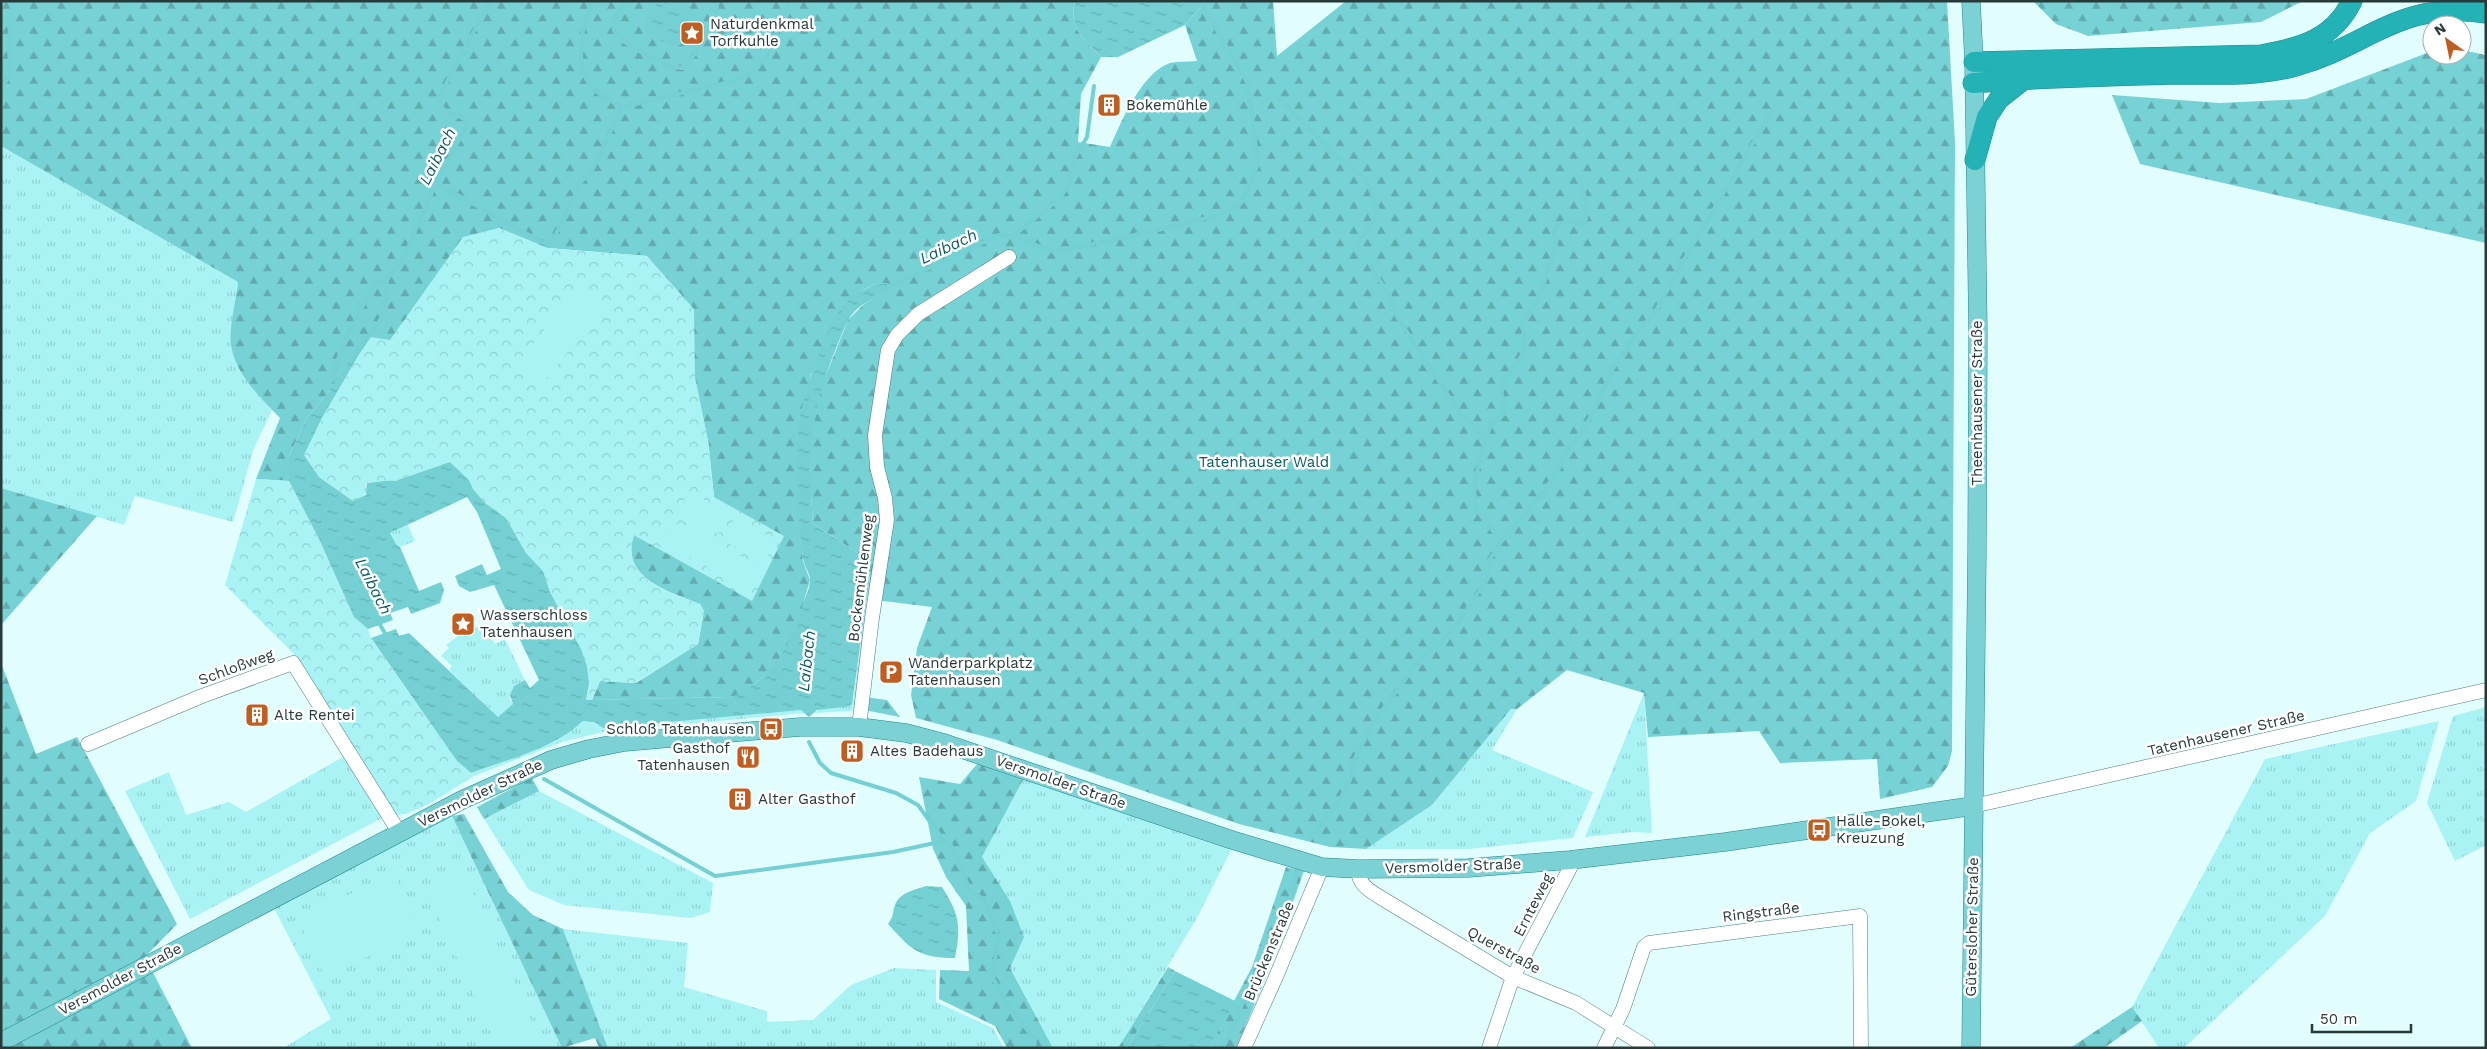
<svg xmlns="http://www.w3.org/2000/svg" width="2487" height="1049" font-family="'Work Sans',sans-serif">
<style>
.grass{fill:url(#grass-tufts)}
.forest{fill:url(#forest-firs)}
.park{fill:url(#park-crowns)}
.garden{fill:#a9f3f5}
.water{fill:url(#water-ripples)}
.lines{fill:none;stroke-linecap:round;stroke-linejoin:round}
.stream{stroke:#74d0d2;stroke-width:4}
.minor-casing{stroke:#517a7b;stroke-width:15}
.major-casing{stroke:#24888a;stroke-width:19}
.highway-casing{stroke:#24888a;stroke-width:21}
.minor{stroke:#fff;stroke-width:14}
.major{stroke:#7bd1d3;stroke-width:18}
.highway{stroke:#23b2b6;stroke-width:20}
.labels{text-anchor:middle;stroke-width:5;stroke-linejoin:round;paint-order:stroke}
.poi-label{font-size:15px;fill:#273939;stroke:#fff;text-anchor:start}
.street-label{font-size:15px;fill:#273939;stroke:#fff}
.park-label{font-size:15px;fill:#065a5c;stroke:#fff}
.water-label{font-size:16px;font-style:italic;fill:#085b5d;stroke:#fff}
</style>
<defs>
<pattern id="grass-tufts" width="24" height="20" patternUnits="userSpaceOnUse" patternTransform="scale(1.25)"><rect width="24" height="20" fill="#a9f3f5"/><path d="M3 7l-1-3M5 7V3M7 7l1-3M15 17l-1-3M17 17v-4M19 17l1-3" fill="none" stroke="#91d1d3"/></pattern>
<pattern id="forest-firs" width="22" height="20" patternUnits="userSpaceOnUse" patternTransform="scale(1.25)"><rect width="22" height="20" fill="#77d2d5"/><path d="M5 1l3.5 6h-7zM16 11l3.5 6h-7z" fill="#62abae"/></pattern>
<pattern id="park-crowns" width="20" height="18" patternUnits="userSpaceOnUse" patternTransform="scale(1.25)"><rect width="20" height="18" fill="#a9f3f5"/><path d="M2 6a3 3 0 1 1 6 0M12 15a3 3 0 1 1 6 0" fill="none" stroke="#91d1d3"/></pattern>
<pattern id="water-ripples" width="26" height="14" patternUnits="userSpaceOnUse" patternTransform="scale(1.25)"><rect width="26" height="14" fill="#74d0d2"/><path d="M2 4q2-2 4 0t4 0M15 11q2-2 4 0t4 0" fill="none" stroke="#64b3b5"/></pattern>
</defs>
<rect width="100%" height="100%" fill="#e2fdfd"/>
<path class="grass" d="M 1,146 L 238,282 L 231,342 L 261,398 L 272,410 L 254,448 L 233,522 L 135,496 L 124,525 L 1,488 Z
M 408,525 L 415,541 L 400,547 L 396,544 L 390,533 Z
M 867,599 L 871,600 L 856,706 L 851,711 L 814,713 L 820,709 L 839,708 L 853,699 Z
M 479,627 L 488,632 L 495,644 L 505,639 L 525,680 L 514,686 L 510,699 L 513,704 L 498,717 L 449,670 L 452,666 L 441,656 L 449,648 L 446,645 L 468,629 Z
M 1644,693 L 1652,833 L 1632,832 L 1585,837 Z
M 2486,707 L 2486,845 L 2455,861 L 2427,803 L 2453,716 Z
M 1511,709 L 1517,709 L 1492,750 L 1593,792 L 1573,838 L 1469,849 L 1366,849 L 1432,805 Z
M 801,710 L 805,713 L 603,732 L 562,742 L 474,776 L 471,773 C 506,760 556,748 583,721 L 594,722 L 597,725 Z
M 2439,721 L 2416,801 L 2370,833 L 2325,916 L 2184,1048 L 2159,1048 L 2132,1007 L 2265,759 Z
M 343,757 L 382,818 L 190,919 L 125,791 L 169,772 L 186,815 L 229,802 L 246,812 Z
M 1024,778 L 1231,850 L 1198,916 L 1118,1048 L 1053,1048 L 1010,968 L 982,857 Z
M 539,791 L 713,883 L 710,912 L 691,918 L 564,905 L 529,890 L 484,819 Z
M 452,816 L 562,1048 L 283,1048 L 331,1019 L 274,908 Z
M 563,929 L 688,943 L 684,987 L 767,1011 L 767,1022 L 813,1020 L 851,985 L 894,968 L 936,970 L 936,1002 L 993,1028 L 1004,1048 L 608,1048 Z"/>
<path class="forest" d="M 1,1 L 1075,1 C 1068,28 1084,39 1101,57 L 1081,94 L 1078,142 L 1110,147 C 1121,122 1142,72 1170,63 C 1178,61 1188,62 1197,61 L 1185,25 L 1205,1 L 1273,1 L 1277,56 L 1346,1 L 1947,1 L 1955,143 L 1952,751 L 1948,766 L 1932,787 L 1880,799 L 1877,759 L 1780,763 L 1759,731 L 1648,737 L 1644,693 L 1567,670 L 1517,709 L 1511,709 L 1432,805 L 1366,849 L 1330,847 L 1239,824 L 997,740 L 916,718 L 911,695 L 917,648 L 932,607 L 867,599 L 870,575 L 864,557 L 813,524 L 810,479 L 811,439 L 820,390 L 848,320 L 864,304 L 890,288 L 889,284 L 877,283 L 863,290 L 811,374 L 797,440 L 797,477 L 803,561 L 810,580 L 800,615 L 787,649 L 769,672 L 745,692 L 731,697 L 592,700 L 600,681 L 636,683 L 698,644 L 704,611 L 700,604 C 670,592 619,578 634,535 L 752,600 L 714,497 L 708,440 L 647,256 L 547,248 L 499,228 L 378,358 L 359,347 L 324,398 L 308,416 L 289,456 L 289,481 L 256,479 L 280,418 C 261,399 234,372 231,344 C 229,325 236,302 238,282 L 1,146 Z
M 2033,1 L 2303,1 L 2261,22 L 2088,36 L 2056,24 Z
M 2462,50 L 2486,55 L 2486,243 L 2140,164 L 2112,95 L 2220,103 L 2306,99 L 2427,53 L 2432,52 L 2432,55 L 2462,55 Z
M 1,488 L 97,516 L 1,625 Z
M 1,663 L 36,754 L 77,737 L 177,924 L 145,957 L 192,1048 L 1,1048 Z
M 865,697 L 887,700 L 900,717 L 864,710 Z
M 978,763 L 1024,778 L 982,857 L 1010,901 L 1024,937 L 1010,968 L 1053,1048 L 1007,1048 L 995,1026 L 939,999 L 940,970 L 969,971 L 966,906 L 946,877 L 933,849 L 919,777 L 960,784 Z
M 532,778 L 539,791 L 484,819 L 477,807 Z
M 464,814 L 508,892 L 533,915 L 563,929 L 608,1048 L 599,1048 L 595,1038 L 562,1048 L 452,816 Z
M 1286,867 L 1304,871 L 1267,975 L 1236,1048 L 1209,1048 L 1252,967 Z
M 1168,967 L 1175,971 L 1127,1048 L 1118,1048 Z
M 2132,1007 L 2142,1021 L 2104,1048 L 2070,1048 Z"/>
<path class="park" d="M 499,228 L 547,248 L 647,256 L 694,309 L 695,377 L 708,440 L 714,497 L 784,536 L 752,601 L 634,535 C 619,579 670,592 700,604 L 704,611 L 698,644 L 636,683 L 600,681 L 592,700 L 586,700 L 589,683 L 587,666 L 581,649 L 550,592 L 543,571 L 526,553 L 506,518 L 485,503 L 473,489 L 469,480 L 450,462 L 395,481 C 385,480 378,486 369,482 L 366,484 L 367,492 L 360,500 L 353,501 L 319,477 L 304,455 L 322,418 L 370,337 L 390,340 L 463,237 Z
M 256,479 L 289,481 L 319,539 L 354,617 L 368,629 L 372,640 L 457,761 L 474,776 C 455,787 415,817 394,815 L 310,677 L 292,652 L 225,585 Z"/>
<path class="garden" d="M 580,283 L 606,305 L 540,386 L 519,371 L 521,360 Z
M 682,487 L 730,514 L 721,532 L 712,534 L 682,517 L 685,505 Z
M 735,517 L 776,540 L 764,563 L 728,543 L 725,535 Z
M 679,523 L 709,539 L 712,547 L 702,564 L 653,537 L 671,531 Z
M 725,547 L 762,568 L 749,591 L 706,567 L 716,549 Z
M 463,870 L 543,1046 L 538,1048 L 498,1048 L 425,888 Z
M 394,873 L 421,931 L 325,977 L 298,919 Z"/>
<path class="water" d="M 1075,1 L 1205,1 L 1185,25 L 1118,57 L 1101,57 C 1084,39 1068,28 1075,1 Z
M 661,2 L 690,8 L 697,16 L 682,43 L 677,47 L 668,46 L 644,28 L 649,8 Z
M 877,283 L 889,284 L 891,288 C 880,296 865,301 855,311 C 846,320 842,335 836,348 C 810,413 808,454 813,524 L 864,557 L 870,575 L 852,704 L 846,707 L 817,710 L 809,717 L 801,710 L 603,728 L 594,722 L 583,721 C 554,749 508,759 471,773 L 457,761 L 371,638 L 396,629 L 399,636 L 409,633 L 498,717 L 513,704 L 510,695 L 514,686 L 525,680 L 530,688 L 539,680 L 494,585 L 470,592 L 459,586 L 455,576 L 482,564 L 487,575 L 501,569 L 477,512 L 467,497 L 390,533 L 396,544 L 400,547 L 419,591 L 441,582 L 444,590 L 440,603 L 411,614 L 408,607 L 390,613 L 393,620 L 368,629 L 354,617 L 319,539 L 289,481 L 289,456 L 308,416 L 324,398 L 359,346 L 363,348 L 322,418 L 304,455 L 319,477 L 353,501 L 366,495 L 367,483 C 377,483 385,480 395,481 L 450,462 L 469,480 L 473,489 L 485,503 L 506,518 L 526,553 L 543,571 L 550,592 L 581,649 L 587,666 L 589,683 L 586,700 L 731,697 C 771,681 791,646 802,606 C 805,598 810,588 810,580 C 810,573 804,566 803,558 C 799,522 794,478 797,441 C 800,398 820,343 842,306 L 850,297 Z
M 926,886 L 942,887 C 960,915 961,926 955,958 C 918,958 912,950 888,924 C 895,914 892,913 895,905 C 900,892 915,890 926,886 Z
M 1175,971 L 1235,1001 L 1209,1048 L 1127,1048 Z"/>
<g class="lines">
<path class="stream" d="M 593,1 C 582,22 574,65 590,85 C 598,95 611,101 622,107
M 625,1 C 621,9 611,21 614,30 C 617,43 660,61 673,67 L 682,68 L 689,63 L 717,17 L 717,8 L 714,1
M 1,90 L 11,72 L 9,50 L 12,1
M 1277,96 L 1337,157 L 1366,179 L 1379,212 L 1358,244
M 436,183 L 547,245 L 552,242 L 582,181 L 593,169 L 622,107 L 734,81 L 753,72 L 766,57 L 790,1
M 1013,236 L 1060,198 L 1068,186 L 1074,159 L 1087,137 L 1094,86
M 1370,265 L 1391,298 L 1392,309 L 1459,412 L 1486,440 C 1480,460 1467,495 1480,514
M 886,288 L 999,235 L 1009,235 L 1052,251 L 1060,251 L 1176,226 L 1225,213 L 1242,202 L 1258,164 L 1248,84 L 1200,1
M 359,351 L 384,314 L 386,307 L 387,280 L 407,250 L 436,183 L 467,125 L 466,120 C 454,112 439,114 439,97 L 490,1
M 337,384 C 327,362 365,304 376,282 L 387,280
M 1486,440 L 1491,423 L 1504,414 C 1505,403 1498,390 1504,379 C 1506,375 1511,371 1514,367 C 1528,350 1525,343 1522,322 L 1538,300 L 1544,283 L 1556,245 L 1554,235 L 1557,225 L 1567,221 L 1578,225 L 1586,219 L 1586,201 L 1579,177
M 1501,542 L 1543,492 L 1558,471 L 1564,456 L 1590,418 L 1612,370 L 1640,328 L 1654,314 L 1685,258 L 1776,104
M 378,621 L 387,637
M 809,742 L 820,763 L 831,773 L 896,793 L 918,805 L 944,841 L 951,845 L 970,890 L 984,900 L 999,937 L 992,976 L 1008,1005 L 1035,1040 L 1034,1048
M 544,779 L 715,876 L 893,852 L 944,841
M 1311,837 L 1339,801 L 1350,780 L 1353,762 L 1374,722 L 1414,667 L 1456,626 L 1487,579 L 1490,559 L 1501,542 L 1489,525
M 1220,1048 C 1235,1030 1238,1012 1247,992 C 1259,967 1283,932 1283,906 L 1292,895 L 1298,868"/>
<g class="minor-casing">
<path id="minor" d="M 859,727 L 872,618 L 887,520 L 885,498 L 877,467 L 875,435 L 888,350 L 897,335 L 918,314 L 1009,257
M 88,744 L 202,696 L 293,663 L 399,832
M 1973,806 L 2486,690
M 1358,869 C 1358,885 1370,891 1383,899 L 1513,977 L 1576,1003 L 1648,1048
M 1244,1048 L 1275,979 L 1322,867
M 1489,1048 L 1513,977 L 1570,868 L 1570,860
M 1604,1048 L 1623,1009 L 1644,947 L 1649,943 L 1860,916 L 1861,1048"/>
</g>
<g class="major-casing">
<path id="major" d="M 1971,1 L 1974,62 L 1978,332 L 1977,552 L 1971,1048
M 1,1042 L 462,800 L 551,760 L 589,749 L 625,742 L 800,727 L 859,727 L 906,733 L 944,743 L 1232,840 L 1322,867 L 1358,869 L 1468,868 L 1570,860 L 1725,842 L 1973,806"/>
</g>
<g class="highway-casing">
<path id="highway" d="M 1974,62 L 2261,55 C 2300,48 2333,40 2352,1
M 1973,83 C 2040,77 2108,76 2175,74 C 2214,74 2258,77 2296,66 C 2370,45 2399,0 2486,13
M 1975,160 L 1987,117 L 1999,99 L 2023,80"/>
</g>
<use href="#minor" class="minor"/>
<use href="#major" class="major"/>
<use href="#highway" class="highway"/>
</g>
<defs>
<g id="sight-square" transform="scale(1.25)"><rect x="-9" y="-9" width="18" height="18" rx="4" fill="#c05e22" stroke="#fff"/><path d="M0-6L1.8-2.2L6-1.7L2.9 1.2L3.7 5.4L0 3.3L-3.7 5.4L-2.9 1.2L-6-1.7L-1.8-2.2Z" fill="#fff"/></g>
<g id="building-square" transform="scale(1.25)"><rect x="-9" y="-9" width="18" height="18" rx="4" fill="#c05e22" stroke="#fff"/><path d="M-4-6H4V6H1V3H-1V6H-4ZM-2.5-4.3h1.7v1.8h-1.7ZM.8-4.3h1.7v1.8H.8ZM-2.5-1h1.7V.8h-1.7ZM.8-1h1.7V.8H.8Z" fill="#fff"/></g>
<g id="parking-square" transform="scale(1.25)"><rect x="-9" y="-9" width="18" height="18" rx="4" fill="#c05e22" stroke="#fff"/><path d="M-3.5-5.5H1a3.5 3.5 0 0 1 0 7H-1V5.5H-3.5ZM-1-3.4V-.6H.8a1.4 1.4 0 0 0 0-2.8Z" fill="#fff"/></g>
<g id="bus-square" transform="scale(1.25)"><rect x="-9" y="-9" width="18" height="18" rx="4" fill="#c05e22" stroke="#fff"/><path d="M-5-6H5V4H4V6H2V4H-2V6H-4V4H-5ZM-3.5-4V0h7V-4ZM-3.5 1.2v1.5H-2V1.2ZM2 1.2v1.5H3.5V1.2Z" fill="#fff"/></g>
<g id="restaurant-square" transform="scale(1.25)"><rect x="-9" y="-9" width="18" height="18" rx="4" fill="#c05e22" stroke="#fff"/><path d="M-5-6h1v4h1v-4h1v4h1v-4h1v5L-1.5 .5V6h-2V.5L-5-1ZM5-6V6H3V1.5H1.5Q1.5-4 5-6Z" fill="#fff"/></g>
</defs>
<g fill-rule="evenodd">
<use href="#sight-square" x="692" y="33"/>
<use href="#building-square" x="1109" y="105"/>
<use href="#sight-square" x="463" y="624"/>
<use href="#parking-square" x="891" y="672"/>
<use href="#building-square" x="257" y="715"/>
<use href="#bus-square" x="771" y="729"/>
<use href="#building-square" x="852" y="751"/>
<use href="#restaurant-square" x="748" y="757"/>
<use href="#building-square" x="740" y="799"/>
<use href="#bus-square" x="1819" y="830"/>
</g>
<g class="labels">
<g class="poi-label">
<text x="710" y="29">Naturdenkmal<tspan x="710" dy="17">Torfkuhle</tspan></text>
<text x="1126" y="110">Bokemühle</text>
<text x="480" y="620">Wasserschloss<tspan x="480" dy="17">Tatenhausen</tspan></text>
<text x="908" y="668">Wanderparkplatz<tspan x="908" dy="17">Tatenhausen</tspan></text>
<text x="274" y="720">Alte Rentei</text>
<text x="754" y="734" text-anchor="end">Schloß Tatenhausen</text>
<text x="730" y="753" text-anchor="end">Gasthof<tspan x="730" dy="17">Tatenhausen</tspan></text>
<text x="870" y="756">Altes Badehaus</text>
<text x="758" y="804">Alter Gasthof</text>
<text x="1836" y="826">Halle-Bokel,<tspan x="1836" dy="17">Kreuzung</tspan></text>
</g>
<g class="street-label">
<text transform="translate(1977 403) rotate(-90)" y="5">Theenhausener Straße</text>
<text transform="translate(861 578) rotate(-83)" y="5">Bockemühlenweg</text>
<text transform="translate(236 667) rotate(-20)" y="5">Schloßweg</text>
<text transform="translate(2226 733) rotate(-13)" y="5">Tatenhausener Straße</text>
<text transform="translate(1061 782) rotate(19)" y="5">Versmolder Straße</text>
<text transform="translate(480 793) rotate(-26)" y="5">Versmolder Straße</text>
<text transform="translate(1453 866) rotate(-2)" y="5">Versmolder Straße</text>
<text transform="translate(1533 905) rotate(-63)" y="5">Ernteweg</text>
<text transform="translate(1761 912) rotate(-7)" y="5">Ringstraße</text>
<text transform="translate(1972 927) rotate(-89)" y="5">Gütersloher Straße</text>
<text transform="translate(1504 950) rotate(29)" y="5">Querstraße</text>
<text transform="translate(1269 951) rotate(-67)" y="5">Brückenstraße</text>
<text transform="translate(120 979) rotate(-28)" y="5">Versmolder Straße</text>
</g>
<g class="park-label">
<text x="1264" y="467">Tatenhauser Wald</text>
</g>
<g class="water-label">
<text transform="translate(437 156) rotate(-63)" y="6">Laibach</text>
<text transform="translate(948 246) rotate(-25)" y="6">Laibach</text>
<text transform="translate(374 586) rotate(63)" y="6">Laibach</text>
<text transform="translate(806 661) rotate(-84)" y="6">Laibach</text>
</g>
</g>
<rect width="2487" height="1049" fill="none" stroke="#273939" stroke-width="5"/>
<g transform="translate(2447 40) rotate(327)"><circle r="24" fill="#ffffff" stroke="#a9b0b0"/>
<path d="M0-4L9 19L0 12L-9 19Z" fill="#c05e22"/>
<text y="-8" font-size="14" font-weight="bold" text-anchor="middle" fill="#273939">N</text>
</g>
<path d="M2312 1024v8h99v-8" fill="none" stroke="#273939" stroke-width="2.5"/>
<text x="2320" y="1024" font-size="15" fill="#273939" stroke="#ffffff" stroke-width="4" paint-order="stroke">50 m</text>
</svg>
